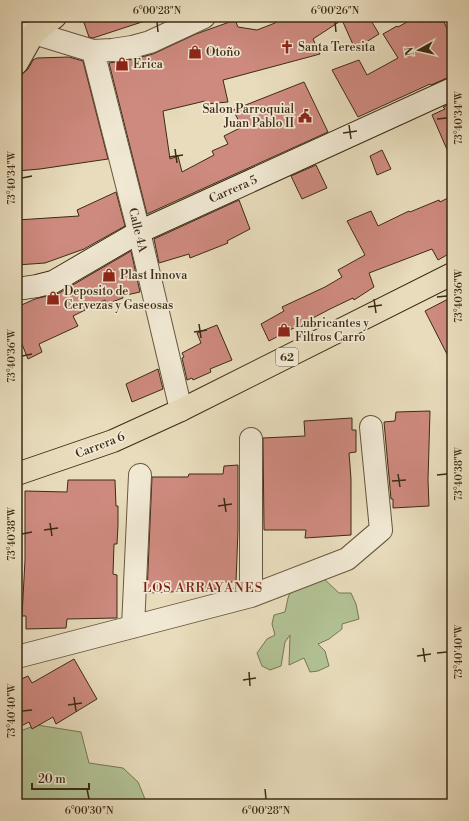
<svg xmlns="http://www.w3.org/2000/svg" width="469" height="821" font-family="'Libre Bodoni',serif">
<style>
.green{fill:#b2c294;stroke:#777654}
.building{fill:#ce8a7f;stroke:#3c2b14}
.lines{fill:none;stroke-linecap:round;stroke-linejoin:round}
.street-casing{stroke:#67573e;stroke-width:24}
.secondary-casing{stroke:#3c2b14;stroke-width:24}
.primary-casing{stroke:#3c2b14;stroke-width:24}
.street{stroke:#f0e8d3;stroke-width:22}
.secondary{stroke:#f0e8d3;stroke-width:22}
.primary{stroke:#e8dcbc;stroke-width:22}
.ticks{fill:none;stroke:#3c2b14;stroke-width:1.5}
.labels{text-anchor:middle;stroke-width:3.5;stroke-linejoin:round;paint-order:stroke}
.shield{fill:#f0e8d3;stroke:#72644d;stroke-width:1}
.shield-label{font-size:11px;font-weight:bold;fill:#3c2b14}
.poi-label{font-size:12px;fill:#3c2b14;stroke:#f0e8d3;text-anchor:start}
.street-label{font-size:12px;fill:#3c2b14;stroke:#f0e8d3}
.neighbourhood-label{font-size:13px;letter-spacing:1px;fill:#7a1f14;stroke:#f0e8d3}
.neatline{fill:none;stroke:#3c2b14;stroke-width:1.5}
.ticks-label{font-size:10px;text-anchor:middle;fill:#3c2b14}
</style>
<rect width="100%" height="100%" fill="#e8dcbc"/>
<filter id="stains"><feTurbulence type="fractalNoise" baseFrequency=".005" numOctaves="4"/><feColorMatrix values="0 0 0 0 .2 0 0 0 0 .09 0 0 0 0 .02 0 0 0 .5 -.17"/></filter>
<radialGradient id="worn" r=".72"><stop offset=".6" stop-color="#630" stop-opacity="0"/><stop offset="1" stop-color="#630" stop-opacity=".3"/></radialGradient>
<path class="green" d="M 322,577 L 339,593 L 351,593 L 356,604 L 359,619 L 342,624 L 342,629 L 329,639 L 318,644 L 325,651 L 329,666 L 318,671 L 310,672 L 304,658 L 289,665 L 290,635 L 285,642 L 281,666 L 270,670 L 262,666 L 257,653 L 267,639 L 275,635 L 272,624 L 274,615 L 285,612 L 288,598 L 294,582 Z
M 37,725 L 81,732 L 89,763 L 123,768 L 138,782 L 147,804 L 17,804 L 17,732 Z"/>
<path class="building" d="M 82,17 L 147,17 L 148,20 L 93,38 L 89,37 Z
M 284,17 L 369,17 L 379,34 L 355,49 L 342,20 L 313,39 L 320,54 L 223,80 L 228,102 L 206,104 L 205,101 L 163,111 L 170,159 L 178,156 L 182,172 L 214,155 L 212,151 L 228,144 L 224,136 L 242,127 L 233,110 L 304,82 L 328,132 L 147,214 L 109,63 L 134,59 L 153,54 L 196,34 L 235,20 L 238,27 L 257,30 L 275,23 Z
M 416,17 L 442,17 L 447,29 L 448,28 L 452,37 L 452,77 L 447,78 L 431,85 L 430,84 L 358,117 L 332,70 L 359,60 L 367,75 L 398,58 L 383,34 L 397,26 L 398,27 Z
M 69,57 L 83,61 L 108,159 L 40,169 L 17,171 L 17,80 L 21,75 L 28,69 L 33,60 L 37,58 Z
M 452,103 L 452,161 L 432,115 L 445,109 L 443,107 Z
M 382,150 L 391,169 L 377,175 L 370,156 Z
M 316,165 L 327,188 L 302,199 L 291,176 Z
M 116,192 L 125,226 L 84,249 L 45,263 L 17,265 L 17,220 L 79,216 L 77,210 Z
M 452,196 L 452,252 L 438,260 L 432,249 L 369,273 L 374,287 L 354,300 L 353,298 L 330,309 L 269,341 L 261,324 L 284,311 L 282,307 L 325,287 L 342,277 L 338,270 L 365,255 L 347,221 L 371,211 L 378,226 L 409,211 L 410,212 L 439,200 L 440,202 Z
M 239,200 L 250,229 L 227,241 L 228,243 L 190,258 L 189,254 L 159,263 L 154,239 Z
M 131,251 L 140,292 L 122,296 L 123,298 L 106,304 L 105,300 L 73,316 L 78,326 L 39,344 L 42,352 L 28,359 L 17,332 L 17,307 L 35,299 L 59,293 Z
M 452,297 L 452,364 L 425,311 Z
M 217,325 L 232,360 L 210,369 L 211,372 L 193,380 L 192,378 L 187,380 L 182,358 L 184,357 L 182,353 L 201,343 L 197,333 Z
M 158,369 L 163,389 L 132,402 L 126,384 Z
M 430,411 L 428,480 L 429,506 L 393,508 L 393,499 L 391,499 L 384,422 L 395,421 L 396,412 Z
M 352,418 L 352,430 L 356,430 L 356,452 L 349,453 L 351,479 L 351,535 L 305,538 L 306,530 L 264,530 L 263,438 L 305,436 L 304,421 Z
M 238,465 L 238,530 L 236,582 L 217,582 L 217,589 L 212,589 L 212,590 L 147,593 L 152,477 L 188,477 L 189,474 L 223,474 L 224,466 Z
M 68,480 L 115,480 L 116,506 L 118,506 L 118,525 L 117,544 L 114,544 L 113,574 L 117,575 L 117,618 L 67,619 L 66,628 L 26,629 L 26,616 L 22,616 L 25,560 L 25,491 L 67,492 Z
M 74,659 L 97,699 L 56,724 L 53,717 L 32,729 L 29,722 L 17,728 L 17,681 L 28,676 L 32,683 Z"/>
<g class="lines">
<g class="street-casing">
<path id="street" d="M 17,35 L 34,33 L 93,51 L 112,50 L 132,47 L 150,42 L 204,17
M 93,51 L 139,232 L 181,410
M 251,596 L 251,439
M 133,627 L 140,475
M 17,657 L 251,596 L 347,559 L 381,530 L 371,427"/>
</g>
<g class="secondary-casing">
<path id="secondary" d="M 17,289 L 37,286 L 53,282 L 139,232 L 452,89"/>
</g>
<g class="primary-casing">
<path id="primary" d="M 17,63 L 34,33 L 55,17
M 17,474 L 113,441 L 181,410 L 452,274"/>
</g>
<use href="#street" class="street"/>
<use href="#secondary" class="secondary"/>
<use href="#primary" class="primary"/>
</g>
<path class="ticks" d="M 157,22 L 158,32M 335,22 L 336,32M 437,119 L 447,118M 349,125 L 351,139M 343,133 L 357,131M 175,149 L 177,163M 169,157 L 183,155M 22,178 L 32,176M 437,297 L 447,296M 374,299 L 376,313M 368,307 L 382,305M 199,324 L 201,338M 194,332 L 207,330M 22,356 L 32,354M 398,474 L 400,487M 437,475 L 447,474M 392,481 L 406,480M 224,498 L 226,512M 218,506 L 232,504M 50,523 L 52,536M 44,530 L 58,528M 22,534 L 32,532M 423,648 L 425,662M 437,653 L 447,652M 417,656 L 431,654M 249,672 L 250,686M 243,680 L 256,678M 74,697 L 76,711M 68,705 L 82,703M 22,711 L 32,710M 87,789 L 89,799M 265,789 L 266,799"/>
<defs>
<g id="church-bare" transform="scale(1.08)"><path d="M-1.2-6h2.4v3.5h3.3v2.4h-3.3V6h-2.4V-.1h-3.3v-2.4h3.3Z" fill="#8f2418" stroke="#f0e8d3" stroke-width="2.5" paint-order="stroke"/></g>
<g id="shop-bare" transform="scale(1.08)"><path d="M-5-2.5h2.3a2.7 3.5 0 0 1 5.4 0H5L5.5 6h-11ZM-1.5-2.5h3a1.5 2.3 0 0 0-3 0Z" fill="#8f2418" stroke="#f0e8d3" stroke-width="2.5" paint-order="stroke"/></g>
<g id="civic-bare" transform="scale(1.08)"><path d="M-.6-6.5H3V-4.5H.6V-3L4-1V1h2V6H-6V1h2V-1L-.6-3ZM-1.2 2.5V6h2.4V2.5Z" fill="#8f2418" stroke="#f0e8d3" stroke-width="2.5" paint-order="stroke"/></g>
</defs>
<g fill-rule="evenodd">
<use href="#church-bare" x="287" y="47"/>
<use href="#shop-bare" x="195" y="52"/>
<use href="#shop-bare" x="122" y="64"/>
<use href="#civic-bare" x="305" y="116"/>
<use href="#shop-bare" x="109" y="275"/>
<use href="#shop-bare" x="53" y="298"/>
<use href="#shop-bare" x="284" y="330"/>
</g>
<g class="labels">
<rect class="shield" x="276" y="348" width="22" height="18" rx="3"/>
<g class="shield-label">
<text x="287" y="361">62</text>
</g>
<g class="poi-label">
<text x="298" y="51">Santa Teresita</text>
<text x="206" y="56">Otoño</text>
<text x="133" y="68">Erica</text>
<text x="294" y="113" text-anchor="end">Salon Parroquial<tspan x="294" dy="14">Juan Pablo II</tspan></text>
<text x="120" y="279">Plast Innova</text>
<text x="64" y="295">Deposito de<tspan x="64" dy="14">Cervezas y Gaseosas</tspan></text>
<text x="295" y="327">Lubricantes y<tspan x="295" dy="14">Filtros Carro</tspan></text>
</g>
<g class="street-label">
<text transform="translate(233 189) rotate(-24)" y="4">Carrera 5</text>
<text transform="translate(138 230) rotate(76)" y="4">Calle 4A</text>
<text transform="translate(100 445) rotate(-21)" y="4">Carrera 6</text>
</g>
<g class="neighbourhood-label">
<text x="203" y="592">LOS ARRAYANES</text>
</g>
</g>
<rect width="469" height="821" fill="none" stroke="#e8dcbc" stroke-width="44"/>
<g transform="translate(419 50) rotate(262)" stroke="#f0e8d3" stroke-width="3" paint-order="stroke">
<path d="M0-3L7 15L0 10L-7 15Z" fill="#3c2b14"/>
<text y="-6" font-size="11" font-weight="bold" text-anchor="middle" fill="#3c2b14">N</text>
</g>
<path d="M32 783v6h57v-6" fill="none" stroke="#3c2b14" stroke-width="2"/>
<text x="38" y="783" font-size="12" fill="#3c2b14" stroke="#f0e8d3" stroke-width="3" paint-order="stroke">20 m</text>
<rect x="22" y="22" width="425" height="777" class="neatline"/>
<g class="ticks-label">
<text x="157" y="14">6°00'28"N</text>
<text x="335" y="14">6°00'26"N</text>
<text transform="translate(458 118) rotate(-90)" y="4">73°40'34"W</text>
<text transform="translate(11 178) rotate(-90)" y="4">73°40'34"W</text>
<text transform="translate(458 296) rotate(-90)" y="4">73°40'36"W</text>
<text transform="translate(11 356) rotate(-90)" y="4">73°40'36"W</text>
<text transform="translate(458 474) rotate(-90)" y="4">73°40'38"W</text>
<text transform="translate(11 534) rotate(-90)" y="4">73°40'38"W</text>
<text transform="translate(458 652) rotate(-90)" y="4">73°40'40"W</text>
<text transform="translate(11 711) rotate(-90)" y="4">73°40'40"W</text>
<text x="89" y="814">6°00'30"N</text>
<text x="266" y="814">6°00'28"N</text>
</g>
<rect width="100%" height="100%" filter="url(#stains)"/>
<rect width="100%" height="100%" fill="url(#worn)"/>
</svg>
